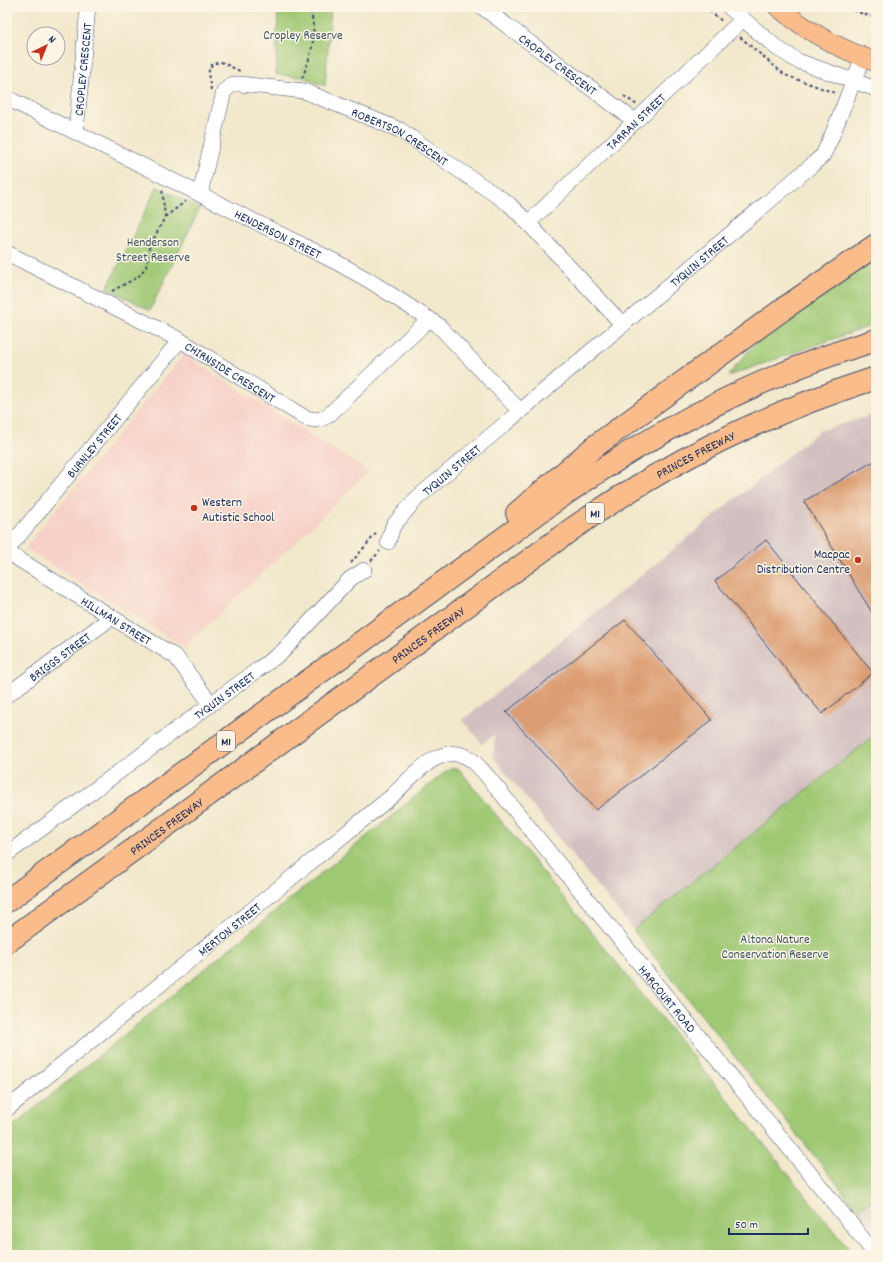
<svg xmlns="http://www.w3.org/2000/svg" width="883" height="1262" font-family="Dekko,sans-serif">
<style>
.built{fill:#f7d1c8}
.industrial{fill:#d2bfc0}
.green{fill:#9fc873;stroke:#5d7c68}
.building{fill:#db9d72}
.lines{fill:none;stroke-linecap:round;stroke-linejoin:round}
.minor-casing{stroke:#3b4b6e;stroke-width:16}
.major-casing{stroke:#3b4b6e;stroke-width:20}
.highway-casing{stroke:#3b4b6e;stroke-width:24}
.path{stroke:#3b4b6e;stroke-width:2;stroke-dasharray:3 3;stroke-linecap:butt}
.minor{stroke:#fff;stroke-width:15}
.major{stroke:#fabc8b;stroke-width:19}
.highway{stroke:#fabc8b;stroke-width:22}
.poi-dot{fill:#c8321e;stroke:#fcf5e5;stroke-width:1.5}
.labels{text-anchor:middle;stroke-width:3;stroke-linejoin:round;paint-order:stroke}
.shield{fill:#fcf5e5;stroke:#5e6a86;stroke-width:1}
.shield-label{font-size:12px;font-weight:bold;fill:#1b2f5e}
.park-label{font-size:13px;fill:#3c5563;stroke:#fcf5e5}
.street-label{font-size:13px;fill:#1b2f5e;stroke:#fcf5e5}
.poi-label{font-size:13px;fill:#1b2f5e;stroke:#fcf5e5;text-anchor:start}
</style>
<rect width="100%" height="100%" fill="#fcf5e5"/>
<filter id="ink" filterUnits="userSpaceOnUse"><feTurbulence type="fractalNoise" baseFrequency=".025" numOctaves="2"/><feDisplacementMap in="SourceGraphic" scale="8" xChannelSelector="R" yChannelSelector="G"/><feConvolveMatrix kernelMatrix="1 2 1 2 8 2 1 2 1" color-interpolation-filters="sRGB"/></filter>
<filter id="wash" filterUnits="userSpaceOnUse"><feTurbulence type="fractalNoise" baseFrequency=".012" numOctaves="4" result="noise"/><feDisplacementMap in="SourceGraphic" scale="16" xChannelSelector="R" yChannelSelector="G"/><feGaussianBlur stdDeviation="0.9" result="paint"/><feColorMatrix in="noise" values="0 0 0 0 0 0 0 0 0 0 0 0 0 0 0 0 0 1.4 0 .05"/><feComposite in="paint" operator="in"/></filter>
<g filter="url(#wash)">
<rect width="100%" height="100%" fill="#f2e8cc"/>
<path class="built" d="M 184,354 L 369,472 L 185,647 L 28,550 L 27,545 Z"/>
<path class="industrial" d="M 876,414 L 876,734 L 633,930 L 493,757 L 495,734 L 482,744 L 463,720 L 819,431 Z
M 876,1196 L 876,1232 L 858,1210 Z"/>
<path class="green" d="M 278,7 L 331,7 L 325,86 L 303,77 L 276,75 Z
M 157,187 L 200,208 L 150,310 L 107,288 Z
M 876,256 L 876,324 L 728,376 L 755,343 Z
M 876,734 L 876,1196 L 858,1210 L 633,930 Z
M 450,768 L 458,768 L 854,1255 L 7,1255 L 7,1131 Z"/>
<g id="blocks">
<path class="building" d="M 876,460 L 876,619 L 804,501 Z
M 766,540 L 873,673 L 822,714 L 715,581 Z
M 625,620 L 712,720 L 596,810 L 506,712 Z"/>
</g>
</g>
<g filter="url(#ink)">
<use href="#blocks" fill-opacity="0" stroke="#3b4b6e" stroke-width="1"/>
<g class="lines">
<g class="minor-casing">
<g id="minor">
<path id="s1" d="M 482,7 L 635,121"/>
<path d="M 729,7 L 777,48 L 798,61 L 876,89"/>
<path id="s2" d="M 7,98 L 336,262 L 370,281 L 438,325 L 520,411"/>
<path id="s3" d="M 76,132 L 88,7"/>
<path id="s4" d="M 200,194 L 224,91 L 233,84 L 240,84 L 304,91 L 400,130 L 509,204 L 528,223 L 623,325"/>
<path id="s5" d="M 528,223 L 743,19"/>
<path id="s6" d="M 7,253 L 180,340 L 304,417 C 314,421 320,421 330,414 L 429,319"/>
<path id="s7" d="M 388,542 L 393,526 L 417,498 L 812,165 L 823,155 L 831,138 L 863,57"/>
<path id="s8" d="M 7,550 L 180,340"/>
<path id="s9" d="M 7,552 L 176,657 L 211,704"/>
<path id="s10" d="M 7,695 L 112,617"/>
<path id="s11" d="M 7,854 L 282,652 L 350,579 L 364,570"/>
<path id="s12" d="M 7,1109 L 392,796 C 412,777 444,736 474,762 C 481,768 487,776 493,783 L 876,1255"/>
</g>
</g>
<g class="major-casing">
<path id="major" d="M 778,7 C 809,33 838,48 876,62"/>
</g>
<g class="highway-casing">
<g id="highway">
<path d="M 517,513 L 594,447 L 786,307 L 876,245"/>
<path d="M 7,901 L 545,508 C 646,436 756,376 876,340"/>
<path id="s13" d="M 7,942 L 572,529 C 669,461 764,414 876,378"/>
</g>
</g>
<path class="path" d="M 464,7 L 470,11
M 705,7 L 723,22
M 842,7 L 876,18
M 740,37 L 785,75 L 835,93
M 302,78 C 312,54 318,33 309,7
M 211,90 L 208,73 L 212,64 L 221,62 L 240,71
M 624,96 L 637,105
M 165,217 L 186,201
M 112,291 L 138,277 L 146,267 L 149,248 L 165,217 L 162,188
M 371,561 L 380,551
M 351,563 L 378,531"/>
<use href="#minor" class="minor"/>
<use href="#major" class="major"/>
<use href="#highway" class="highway"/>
</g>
</g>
<g class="poi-dot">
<circle cx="194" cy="508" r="4"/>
<circle cx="858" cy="560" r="4"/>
</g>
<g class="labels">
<g class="shield">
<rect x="586" y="503" width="18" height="20" rx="3"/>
<rect x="217" y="731" width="18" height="20" rx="3"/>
</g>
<g class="shield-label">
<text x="595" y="517">M1</text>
<text x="226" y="745">M1</text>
</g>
<g class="park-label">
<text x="303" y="39">Cropley Reserve</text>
<text x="153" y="246">Henderson<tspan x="153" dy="15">Street Reserve</tspan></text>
<text x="775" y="943">Altona Nature<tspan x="775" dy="15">Conservation Reserve</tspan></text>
</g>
<g class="street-label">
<text dy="5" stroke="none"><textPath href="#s1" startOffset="95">CROPLEY CRESCENT</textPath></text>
<text dy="5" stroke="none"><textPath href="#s3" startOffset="63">CROPLEY CRESCENT</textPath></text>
<text dy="5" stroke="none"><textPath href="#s5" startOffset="148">TARRAN STREET</textPath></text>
<text dy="5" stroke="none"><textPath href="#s4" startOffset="295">ROBERTSON CRESCENT</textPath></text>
<text dy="5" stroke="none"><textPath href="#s2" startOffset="303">HENDERSON STREET</textPath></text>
<text dy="5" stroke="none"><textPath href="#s7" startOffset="422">TYQUIN STREET</textPath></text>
<text dy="5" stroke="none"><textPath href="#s6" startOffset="253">CHIRNSIDE CRESCENT</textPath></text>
<text dy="5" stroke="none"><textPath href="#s8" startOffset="136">BURNLEY STREET</textPath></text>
<text dy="5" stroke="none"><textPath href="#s13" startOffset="844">PRINCES FREEWAY</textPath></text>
<text dy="5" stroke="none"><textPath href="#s7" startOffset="98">TYQUIN STREET</textPath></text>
<text dy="5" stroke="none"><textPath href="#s9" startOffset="129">HILLMAN STREET</textPath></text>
<text dy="5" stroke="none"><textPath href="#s13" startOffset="521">PRINCES FREEWAY</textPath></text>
<text dy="5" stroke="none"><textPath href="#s10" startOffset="65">BRIGGS STREET</textPath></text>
<text dy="5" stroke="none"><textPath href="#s11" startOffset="269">TYQUIN STREET</textPath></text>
<text dy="5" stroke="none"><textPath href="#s13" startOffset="197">PRINCES FREEWAY</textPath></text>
<text dy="5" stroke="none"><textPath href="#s12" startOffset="286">MERTON STREET</textPath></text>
<text dy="5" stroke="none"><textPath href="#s12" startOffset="901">HARCOURT ROAD</textPath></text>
</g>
<g class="poi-label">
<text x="202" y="506">Western<tspan x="202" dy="15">Autistic School</tspan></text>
<text x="850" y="558" text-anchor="end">Macpac<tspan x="850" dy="15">Distribution Centre</tspan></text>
</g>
</g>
<rect width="883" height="1262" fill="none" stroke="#fcf5e5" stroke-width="24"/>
<g transform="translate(46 46) rotate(43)"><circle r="19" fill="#fcf5e5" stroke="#a2a6af"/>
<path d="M0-3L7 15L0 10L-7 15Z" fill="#c8321e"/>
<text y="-6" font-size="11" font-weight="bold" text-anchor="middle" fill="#1b2f5e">N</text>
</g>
<path d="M729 1228v6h79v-6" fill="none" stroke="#1b2f5e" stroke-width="2"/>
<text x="735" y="1228" font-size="12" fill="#1b2f5e" stroke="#fcf5e5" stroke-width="3" paint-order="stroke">50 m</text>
</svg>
